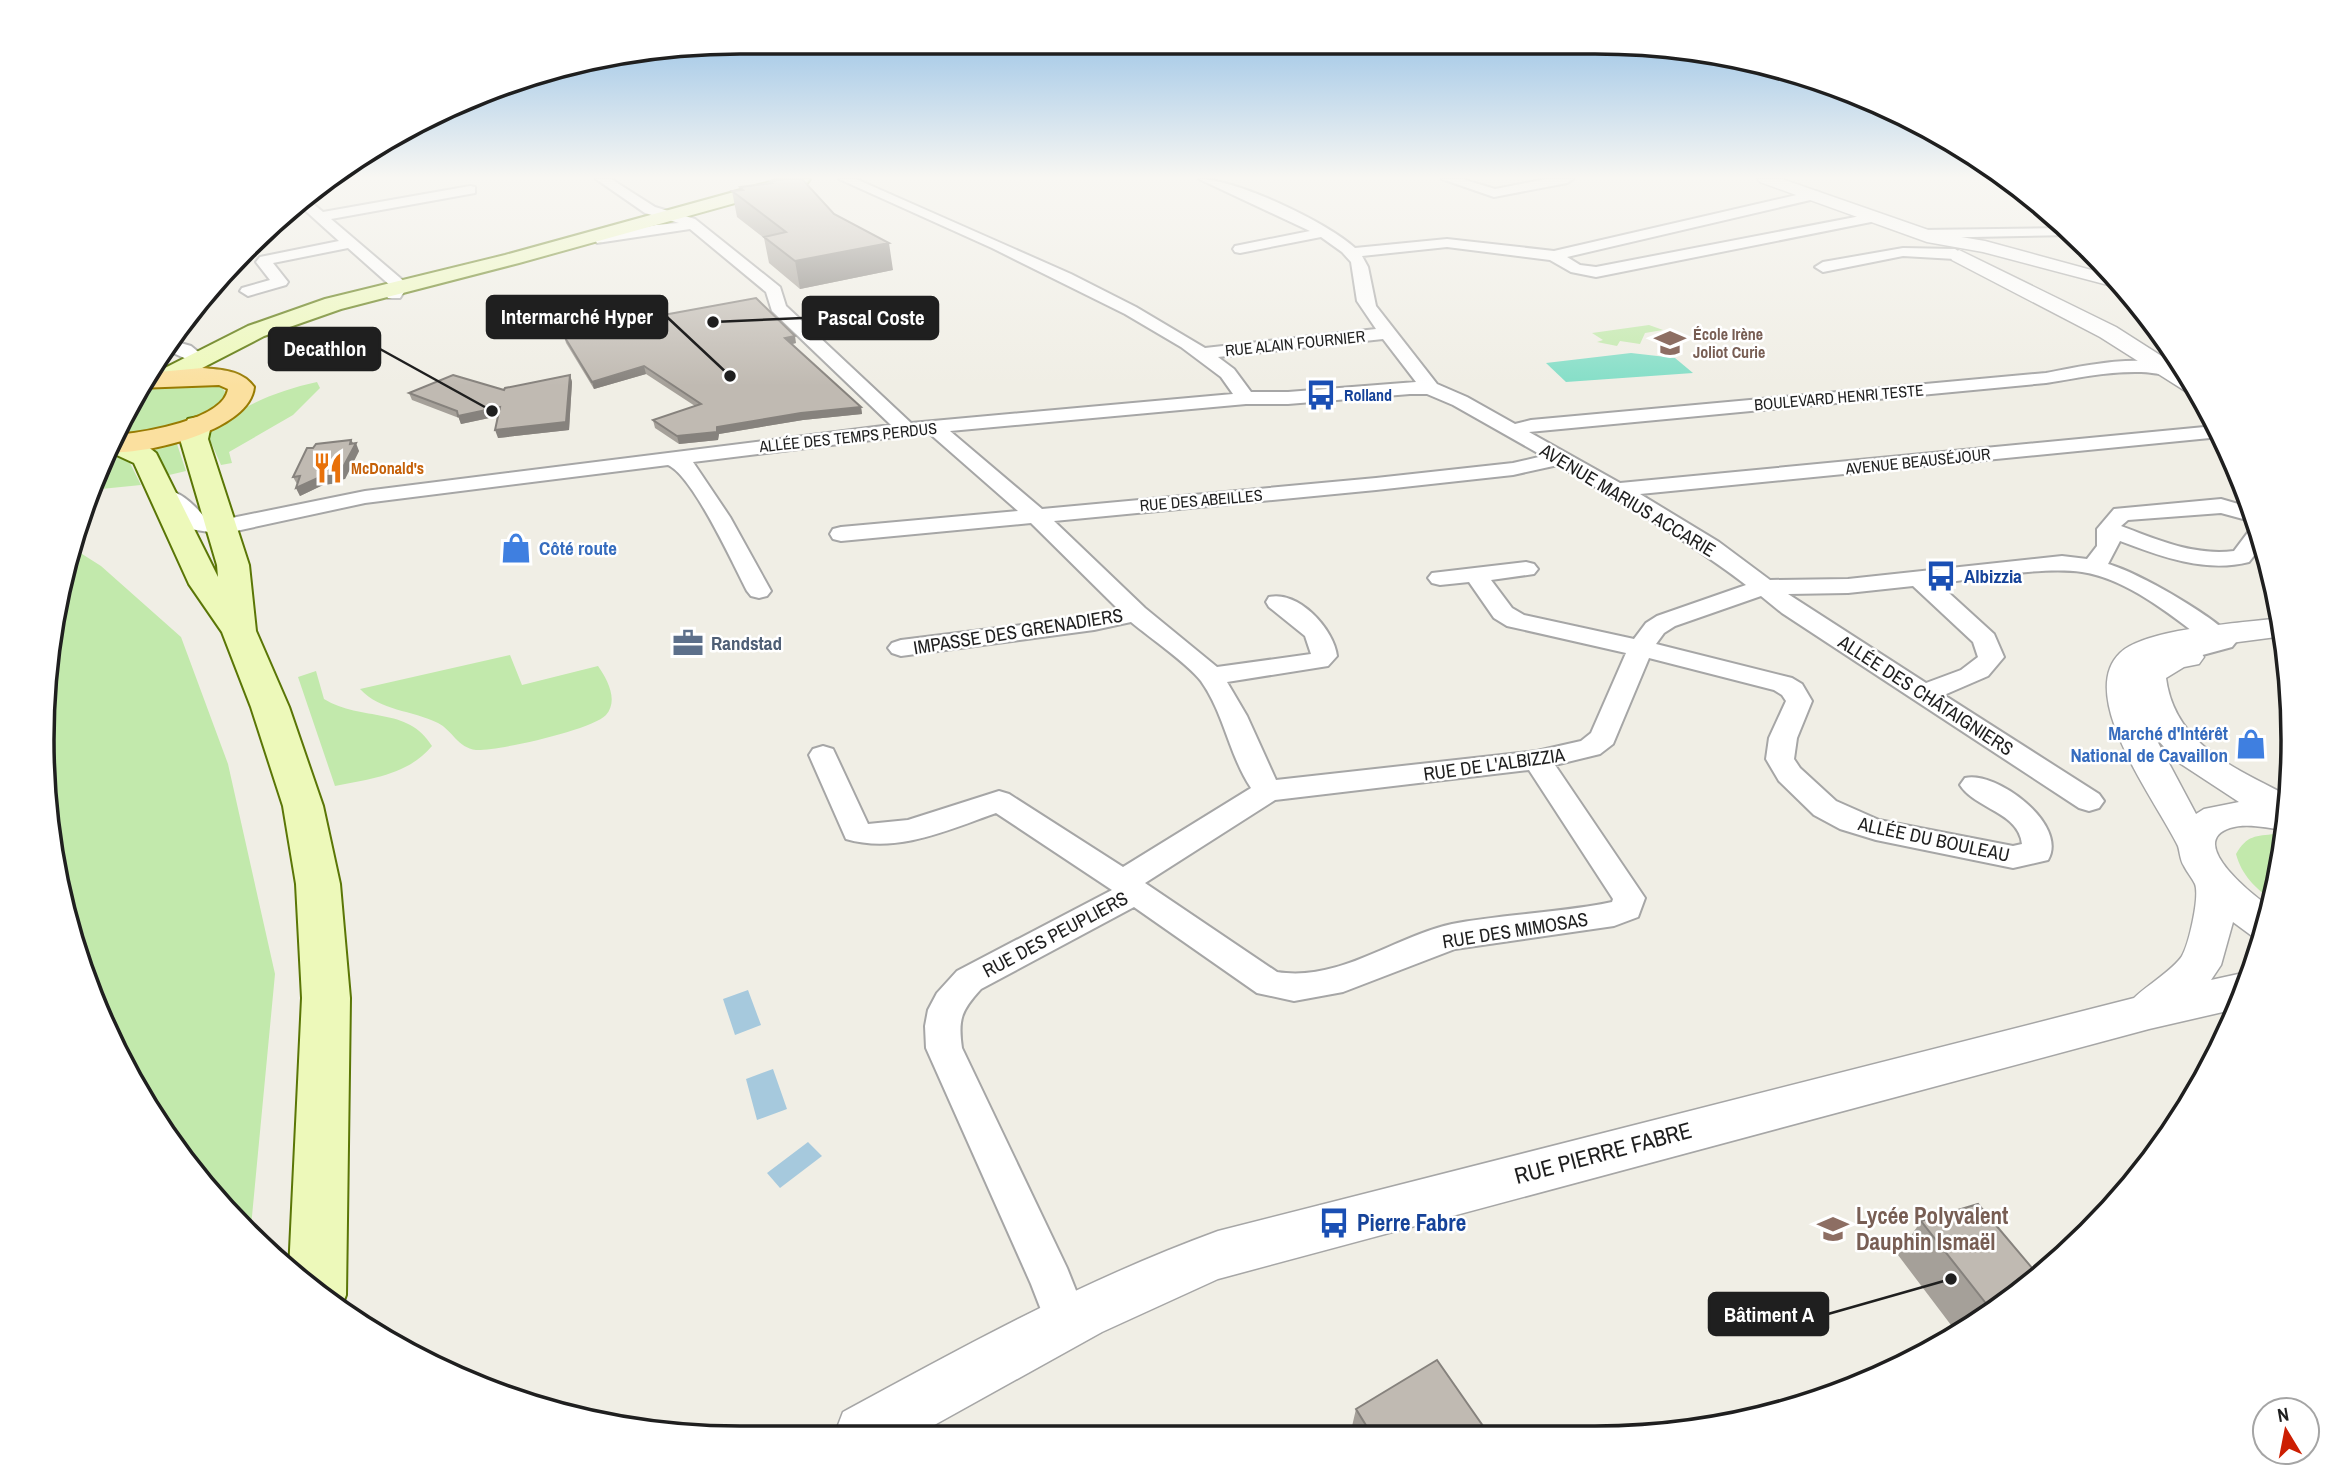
<svg xmlns="http://www.w3.org/2000/svg" width="2335" height="1480" font-family="'Archivo Narrow',sans-serif">
<style>
.grass{fill:#c2e9ac}
.pitch{fill:#84dec7}
.water{fill:#a6c9dd}
.lines{fill:none;stroke-linecap:round;stroke-linejoin:round}
.minor-casing{stroke:#a6a6a6;stroke-width:4}
.tertiary-casing{stroke:#a6a6a6;stroke-width:3}
.secondary-casing{stroke:#5a7606;stroke-width:4}
.primary-casing{stroke:#987b02;stroke-width:4}
.minor{fill:#fff;fill-rule:evenodd}
.tertiary{fill:#fff;fill-rule:evenodd}
.secondary{fill:#edf9ba;fill-rule:evenodd}
.primary{fill:#fbe09f;fill-rule:evenodd}
.wall{fill:#a5a099}
.shaded-wall{fill:#86827d}
.building{fill:#c0bab2;stroke:#86827d;stroke-width:2}
.labels{text-anchor:middle;stroke-width:5;stroke-linejoin:round;paint-order:stroke}
.far-education-label{font-size:16px;font-weight:bold;fill:#785e54;stroke:#fff;text-anchor:start}
.far-street-label{font-size:16px;fill:#1f1f1f;stroke:#fff}
.far-transit-label{font-size:16px;font-weight:bold;fill:#164399;stroke:#fff;text-anchor:start}
.far-food-label{font-size:16px;font-weight:bold;fill:#c56008;stroke:#fff;text-anchor:start}
.street-label{font-size:19px;fill:#1f1f1f;stroke:#fff}
.shop-label{font-size:19px;font-weight:bold;fill:#366cbe;stroke:#fff;text-anchor:start}
.transit-label{font-size:19px;font-weight:bold;fill:#164399;stroke:#fff;text-anchor:start}
.service-label{font-size:19px;font-weight:bold;fill:#4e5e75;stroke:#fff;text-anchor:start}
.near-street-label{font-size:23px;fill:#1f1f1f;stroke:#fff}
.near-education-label{font-size:23px;font-weight:bold;fill:#785e54;stroke:#fff;text-anchor:start}
.near-transit-label{font-size:23px;font-weight:bold;fill:#164399;stroke:#fff;text-anchor:start}
.rim{fill:none;stroke:#1f1f1f;stroke-width:3.5}
.leader{fill:none;stroke:#1f1f1f;stroke-width:2.5}
.callout-dot{fill:#1f1f1f;stroke:#fff;stroke-width:2.5}
.callout{fill:#1f1f1f;stroke:#1f1f1f;stroke-width:2.5}
.callout-label{font-size:21px;text-anchor:middle;font-weight:bold;fill:#fff}
</style>
<rect width="100%" height="100%" fill="#f0eee5"/>
<path class="grass" d="M 1649,325 L 1663,330 L 1645,333 L 1640,344 L 1620,341 L 1617,346 L 1597,342 L 1603,340 L 1592,333 Z
M 317,382 L 320,388 L 293,415 L 229,452 L 232,463 L 221,465 L 210,440 L 210,433 C 242,405 276,391 317,382 Z
M 157,383 L 213,383 L 221,386 L 227,395 C 204,429 151,431 114,439 L 139,386 Z
M 175,438 L 186,471 L 165,476 L 141,446 Z
M 107,454 L 129,461 L 141,485 L 91,490 Z
M 71,547 L 101,566 L 181,637 L 228,764 L 275,974 L 250,1237 L 160,1128 L 114,1048 L 66,921 L 42,740 L 55,604 Z
M 510,655 L 522,685 L 598,666 C 607,679 619,700 606,715 C 592,730 498,751 476,750 C 458,748 452,730 438,723 C 412,710 380,711 360,689 Z
M 316,671 L 324,699 C 362,722 408,706 432,746 C 408,775 370,779 335,786 L 298,677 Z
M 2275,834 L 2283,835 L 2272,901 C 2255,887 2242,876 2236,854 C 2247,835 2256,836 2275,834 Z"/>
<path class="pitch" d="M 1631,353 L 1675,358 L 1693,373 L 1566,382 L 1546,363 Z"/>
<path class="water" d="M 748,990 L 761,1025 L 735,1035 L 723,999 Z
M 773,1069 L 787,1109 L 757,1120 L 746,1079 Z
M 808,1142 L 822,1156 L 780,1188 L 767,1173 Z"/>
<g class="lines">
<g class="minor-casing">
<path id="minor" d="M 596,179 L 611,179 L 655,207 L 695,219 L 780,287 L 786,306 L 911,423 L 1233,394 L 1221,377 L 1181,347 L 1125,314 L 992,248 L 839,179 L 856,179 L 1071,274 L 1136,307 L 1205,348 L 1376,329 L 1357,301 L 1351,262 L 1342,252 L 1321,237 L 1240,253 L 1235,252 L 1233,249 L 1235,246 L 1310,231 L 1199,179 C 1236,179 1327,222 1355,248 L 1447,239 L 1554,251 L 1814,191 L 1819,192 L 1819,198 L 1567,257 L 1580,265 L 1596,267 L 1876,213 L 1883,217 L 1876,221 L 1596,277 L 1571,272 L 1550,260 L 1447,247 L 1362,256 L 1368,267 L 1376,306 L 1437,384 L 1467,397 L 1515,424 L 1531,420 L 2046,373 C 2088,365 2133,355 2175,365 L 2178,369 C 2170,378 2153,372 2141,372 C 2109,371 2077,378 2046,383 L 1529,432 L 1620,483 L 2215,426 L 2220,437 L 1640,494 L 1719,542 L 1770,580 L 1848,579 L 2062,556 L 2087,559 L 2097,546 L 2097,529 L 2114,509 L 2221,499 L 2252,508 L 2258,523 L 2221,513 L 2128,520 L 2121,526 C 2158,540 2194,556 2234,551 L 2252,527 L 2258,526 L 2263,544 L 2249,562 C 2205,573 2162,557 2120,541 L 2108,564 C 2137,572 2219,618 2236,642 L 2232,647 L 2158,667 L 2149,664 L 2145,659 L 2149,654 L 2203,639 C 2168,613 2127,579 2082,572 C 2041,566 1981,579 1938,583 L 1994,634 L 2004,657 L 1988,676 L 1944,695 L 2099,794 L 2104,801 L 2099,808 L 2089,811 L 2079,808 L 1782,613 L 1761,596 L 1675,626 L 1664,633 L 1656,644 L 1792,678 L 1802,684 L 1812,701 L 1797,738 L 1794,759 L 1800,768 L 1836,801 L 1879,820 L 2013,846 L 2022,844 C 2019,812 1975,809 1960,785 L 1965,778 C 1995,770 2069,824 2048,860 L 2013,868 L 1876,840 L 1840,829 L 1814,815 L 1779,781 L 1766,759 L 1769,738 L 1786,701 L 1782,695 L 1774,690 L 1649,658 L 1613,744 L 1600,754 L 1555,765 L 1645,898 L 1638,917 L 1614,926 L 1455,949 L 1343,992 L 1294,1001 L 1257,993 L 1134,907 L 981,989 C 961,1011 958,1019 962,1048 L 1067,1268 L 1089,1323 L 1082,1338 L 1067,1344 L 1052,1338 L 1031,1284 L 926,1048 L 925,1026 L 928,1010 L 937,993 L 957,971 L 1112,890 L 996,813 C 948,830 897,854 846,839 L 809,755 L 813,749 L 823,746 L 833,749 L 868,824 L 908,820 L 999,791 L 1009,794 L 1123,867 L 1251,788 C 1229,755 1224,713 1201,681 C 1188,664 1149,637 1131,622 L 1094,630 L 901,656 L 892,653 L 888,648 L 892,643 L 901,640 L 1094,616 L 1119,610 L 1031,523 L 841,541 L 833,539 L 830,534 L 833,529 L 841,527 L 1018,511 L 929,433 L 693,462 L 730,517 L 771,591 L 767,596 L 759,598 L 751,596 L 747,591 C 733,564 693,476 668,465 L 365,503 L 222,534 L 190,529 L 179,514 L 153,495 L 156,490 C 176,486 194,504 205,518 L 222,520 L 365,491 L 891,425 L 772,311 L 766,292 L 690,229 L 597,243 L 595,240 L 602,236 L 656,225 L 679,223 L 645,213 ZM 1383,339 L 1416,382 L 1288,392 L 1251,392 L 1234,369 L 1218,357 ZM 1410,394 L 1427,394 L 1453,405 L 1543,456 L 1513,463 L 1376,478 L 1042,509 L 950,431 L 1246,404 L 1288,404 ZM 1558,465 C 1623,503 1687,540 1746,585 L 1657,616 L 1646,623 L 1634,639 L 1524,615 L 1512,608 L 1491,580 L 1534,574 L 1538,569 L 1534,564 L 1526,562 L 1432,573 L 1428,578 L 1432,583 L 1440,585 L 1469,582 L 1494,618 L 1507,626 L 1626,653 L 1591,733 L 1581,741 L 1537,751 L 1276,780 L 1247,716 L 1227,682 L 1328,666 L 1337,656 C 1334,629 1298,590 1269,597 L 1266,602 L 1269,607 L 1305,636 L 1311,654 L 1217,667 L 1145,608 L 1054,521 L 1376,490 L 1513,475 ZM 1913,586 L 1973,642 L 1978,657 L 1961,670 L 1926,683 L 1788,594 L 1848,593 ZM 1529,770 L 1613,899 L 1612,902 C 1560,913 1505,914 1452,924 C 1393,937 1340,982 1277,972 L 1145,883 L 1275,800 Z
M 1442,179 L 1462,179 L 1495,189 L 1546,179 L 1573,179 L 1567,183 L 1494,197 Z
M 470,186 L 475,187 L 475,193 L 331,219 L 406,283 L 408,286 L 400,298 L 388,298 L 386,295 L 392,287 L 348,248 L 273,263 L 288,282 L 286,285 L 248,296 L 240,291 L 242,288 L 270,280 L 256,262 L 260,257 L 339,241 L 298,204 L 306,198 L 323,212 Z
M 2064,228 L 2072,235 L 1922,238 L 1915,234 L 1922,230 Z
M 1903,248 L 1955,249 L 1963,254 L 1955,259 L 1903,256 L 1823,272 L 1815,267 L 1823,262 Z
M 170,340 L 191,346 L 207,359 L 198,364 L 164,349 Z"/>
</g>
<g class="tertiary-casing">
<path id="tertiary" d="M 1758,179 L 1782,179 L 1937,233 L 1985,241 L 2117,277 L 2127,290 L 1983,252 L 1927,242 L 1760,182 Z
M 1959,250 L 2116,327 L 2185,371 L 2201,395 L 2190,394 L 2100,337 L 1952,260 L 1950,256 Z
M 2280,618 L 2284,636 L 2192,648 L 2199,650 L 2204,657 L 2199,664 L 2184,667 L 2166,678 C 2175,746 2236,768 2290,797 L 2284,830 C 2267,828 2247,823 2230,828 C 2184,843 2257,898 2271,908 L 2262,939 L 2252,936 L 2233,922 L 2221,965 L 2211,980 L 2243,973 L 2249,975 L 2236,1009 L 2149,1029 L 1218,1279 L 1102,1332 L 920,1433 L 835,1433 L 843,1412 C 966,1345 1086,1279 1218,1231 L 2134,998 C 2146,986 2173,970 2182,956 C 2189,944 2200,896 2195,884 C 2192,878 2187,872 2184,866 C 2180,860 2180,852 2178,846 C 2158,804 2075,696 2120,653 C 2146,628 2243,623 2280,618 ZM 2155,737 L 2178,762 L 2239,802 L 2204,809 L 2196,814 Z"/>
</g>
<g class="secondary-casing">
<path id="secondary" d="M 781,179 L 810,179 L 807,183 L 519,263 L 341,309 L 264,336 L 173,383 L 164,386 L 155,383 L 151,378 L 155,373 L 248,326 L 325,299 L 505,255 Z
M 198,417 L 208,419 L 211,425 L 208,439 L 249,565 L 256,631 L 289,707 L 323,806 L 340,884 L 350,998 L 346,1295 L 341,1308 L 315,1294 L 289,1271 L 302,998 L 296,884 L 283,806 L 251,707 L 222,632 L 189,584 L 134,463 L 108,451 L 115,436 L 147,446 L 156,453 L 218,577 L 217,565 L 180,439 L 188,419 Z"/>
</g>
<g class="primary-casing">
<path id="primary" d="M 202,368 C 222,370 242,370 254,387 C 250,431 145,455 108,452 L 115,435 C 142,433 224,420 228,389 L 219,385 L 138,388 L 148,373 Z"/>
</g>
<use href="#minor" class="minor"/>
<use href="#tertiary" class="tertiary"/>
<use href="#secondary" class="secondary"/>
<use href="#primary" class="primary"/>
</g>
<path class="wall" d="M 770,181 L 834,214 L 893,270 L 800,289 L 769,263 L 764,238 L 737,217 L 732,191 L 741,190 L 740,187 L 770,184 Z
M 598,327 L 796,343 L 792,344 L 861,407 L 862,414 L 803,420 L 719,434 L 718,440 L 679,444 L 655,428 L 653,420 L 695,406 L 646,374 L 594,389 L 566,343 L 564,336 L 599,329 Z
M 570,375 L 572,382 L 569,430 L 498,438 L 499,416 L 461,424 L 459,418 L 412,400 L 409,393 L 504,390 Z
M 351,440 L 359,451 L 345,479 L 338,480 L 338,483 L 323,485 L 300,496 L 296,488 L 297,484 L 293,477 Z
M 1921,1221 L 2020,1294 L 1957,1333 L 1898,1255 Z
M 1356,1409 L 1490,1436 L 1350,1435 Z"/>
<path class="shaded-wall" d="M 889,243 L 893,270 L 800,289 L 795,261 Z
M 795,336 L 796,343 L 787,345 L 785,338 Z
M 644,366 L 646,374 L 594,389 L 592,382 Z
M 570,375 L 572,382 L 569,430 L 498,438 L 495,430 Z
M 500,407 L 503,415 L 461,424 L 458,416 Z
M 861,407 L 862,414 L 803,420 L 719,434 L 718,440 L 679,444 L 677,436 L 717,427 L 801,413 Z
M 351,440 L 354,446 L 356,443 L 359,451 L 345,479 L 338,480 L 338,483 L 323,485 L 300,496 L 296,488 L 320,477 L 350,444 Z"/>
<path class="building" d="M 787,179 L 802,179 L 834,214 L 889,243 L 795,261 L 764,237 L 786,232 L 732,191 L 743,190 L 740,187 L 772,183 L 770,181 Z
M 756,298 L 795,336 L 785,338 L 861,407 L 801,413 L 717,427 L 717,432 L 677,436 L 653,420 L 701,404 L 644,366 L 592,382 L 564,336 L 600,329 L 598,327 Z
M 453,375 L 504,390 L 505,388 L 570,375 L 566,422 L 495,430 L 500,407 L 458,416 L 457,411 L 409,393 Z
M 351,440 L 350,444 L 356,443 L 341,471 L 335,472 L 335,475 L 320,477 L 296,488 L 300,476 L 293,477 L 307,448 L 313,448 L 316,444 Z
M 1978,1204 L 2038,1275 L 2020,1294 L 1992,1311 L 1921,1221 Z
M 1437,1360 L 1490,1436 L 1372,1435 L 1356,1409 Z"/>
<linearGradient id="sky" x2="0" y2="1"><stop stop-color="#8dbce4"/><stop offset="0.46" stop-color="#f8f7f3"/><stop offset="1" stop-color="#f8f7f3" stop-opacity="0"/></linearGradient>
<rect width="2335" height="386" fill="url(#sky)"/>
<defs>
<g id="school-bare" transform="scale(2.415)"><path d="M0-5L7-2L0 1L-7-2ZM-4 1L0 2.5L4 1V4Q0 6-4 4Z" fill="#8d6e63" stroke="#fff" stroke-width="2.5" paint-order="stroke"/></g>
<g id="bus-bare" transform="scale(2.415)"><path d="M-5-6H5V4H4V6H2V4H-2V6H-4V4H-5ZM-3.5-4V0h7V-4ZM-3.5 1.2v1.5H-2V1.2ZM2 1.2v1.5H3.5V1.2Z" fill="#1a4fb4" stroke="#fff" stroke-width="2.5" paint-order="stroke"/></g>
<g id="restaurant-bare" transform="scale(2.415)"><path d="M-5-6h1v4h1v-4h1v4h1v-4h1v5L-1.5 .5V6h-2V.5L-5-1ZM5-6V6H3V1.5H1.5Q1.5-4 5-6Z" fill="#e8710a" stroke="#fff" stroke-width="2.5" paint-order="stroke"/></g>
<g id="shop-bare" transform="scale(2.415)"><path d="M-5-2.5h2.3a2.7 3.5 0 0 1 5.4 0H5L5.5 6h-11ZM-1.5-2.5h3a1.5 2.3 0 0 0-3 0Z" fill="#3f7fe0" stroke="#fff" stroke-width="2.5" paint-order="stroke"/></g>
<g id="office-bare" transform="scale(2.415)"><path d="M-6-3h4V-5.5h4V-3h4V5H-6ZM-1-4.5V-3h2v-1.5ZM-6 0V1H6V0Z" fill="#5c6f8a" stroke="#fff" stroke-width="2.5" paint-order="stroke"/></g>
</defs>
<g fill-rule="evenodd">
<use href="#school-bare" x="1670" y="343"/>
<use href="#bus-bare" x="1321" y="395"/>
<use href="#restaurant-bare" x="328" y="468"/>
<use href="#shop-bare" x="516" y="548"/>
<use href="#bus-bare" x="1941" y="576"/>
<use href="#office-bare" x="688" y="643"/>
<use href="#shop-bare" x="2251" y="744"/>
<use href="#bus-bare" x="1334" y="1223"/>
<use href="#school-bare" x="1833" y="1229"/>
</g>
<g class="labels">
<g class="far-education-label">
<text x="1693" y="340">École Irène<tspan x="1693" dy="18">Joliot Curie</tspan></text>
</g>
<g class="far-street-label">
<text transform="translate(1295 343) rotate(-6)" y="6">RUE ALAIN FOURNIER</text>
<text transform="translate(1839 397) rotate(-5)" y="6">BOULEVARD HENRI TESTE</text>
<text transform="translate(848 437) rotate(-6)" y="6">ALLÉE DES TEMPS PERDUS</text>
<text transform="translate(1918 461) rotate(-6)" y="6">AVENUE BEAUSÉJOUR</text>
<text transform="translate(1201 500) rotate(-5)" y="6">RUE DES ABEILLES</text>
</g>
<g class="far-transit-label">
<text x="1344" y="401">Rolland</text>
</g>
<g class="far-food-label">
<text x="351" y="474">McDonald's</text>
</g>
<g class="street-label">
<text transform="translate(1628 500) rotate(31)" y="7">AVENUE MARIUS ACCARIE</text>
<text transform="translate(1018 631) rotate(-9)" y="7">IMPASSE DES GRENADIERS</text>
<text transform="translate(1926 695) rotate(33)" y="7">ALLÉE DES CHÂTAIGNIERS</text>
<text transform="translate(1494 764) rotate(-8)" y="7">RUE DE L'ALBIZZIA</text>
<text transform="translate(1934 839) rotate(12)" y="7">ALLÉE DU BOULEAU</text>
<text transform="translate(1515 930) rotate(-9)" y="7">RUE DES MIMOSAS</text>
<text transform="translate(1055 934) rotate(-28)" y="7">RUE DES PEUPLIERS</text>
</g>
<g class="shop-label">
<text x="539" y="555">Côté route</text>
<text x="2228" y="740" text-anchor="end">Marché d'Intérêt<tspan x="2228" dy="22">National de Cavaillon</tspan></text>
</g>
<g class="transit-label">
<text x="1964" y="583">Albizzia</text>
</g>
<g class="service-label">
<text x="711" y="650">Randstad</text>
</g>
<g class="near-street-label">
<text transform="translate(1603 1153) rotate(-15)" y="8">RUE PIERRE FABRE</text>
</g>
<g class="near-education-label">
<text x="1856" y="1224">Lycée Polyvalent<tspan x="1856" dy="26">Dauphin Ismaël</tspan></text>
</g>
<g class="near-transit-label">
<text x="1357" y="1231">Pierre Fabre</text>
</g>
</g>
<path d="M0 0H2335V1480H0ZM740 54H1595A686 686 0 0 1 2281 740V740A686 686 0 0 1 1595 1426H740A686 686 0 0 1 54 740V740A686 686 0 0 1 740 54Z" fill="#fff" fill-rule="evenodd"/>
<path class="rim" d="M740 54H1595A686 686 0 0 1 2281 740V740A686 686 0 0 1 1595 1426H740A686 686 0 0 1 54 740V740A686 686 0 0 1 740 54Z"/>
<path class="leader" d="M730 376L667 317M713 322L803 318M492 411L380 349M1951 1279L1828 1314"/>
<g class="callout-dot">
<circle cx="730" cy="376" r="7"/>
<circle cx="713" cy="322" r="7"/>
<circle cx="492" cy="411" r="7"/>
<circle cx="1951" cy="1279" r="7"/>
</g>
<g class="callout">
<rect x="487" y="296" width="180" height="42" rx="7"/>
<rect x="803" y="297" width="135" height="42" rx="7"/>
<rect x="269" y="328" width="111" height="42" rx="7"/>
<rect x="1709" y="1293" width="119" height="42" rx="7"/>
</g>
<g class="callout-label">
<text x="577" y="324">Intermarché Hyper</text>
<text x="871" y="325">Pascal Coste</text>
<text x="325" y="356">Decathlon</text>
<text x="1769" y="1322">Bâtiment A</text>
</g>
<g transform="translate(2286 1431) rotate(350)"><circle r="33" fill="#ffffff" stroke="#a5a5a5" stroke-width="2"/>
<path d="M0-5L12 26L0 18L-12 26Z" fill="#cc1e02"/>
<text y="-10" font-size="19" font-weight="bold" text-anchor="middle" fill="#1f1f1f">N</text>
</g>
</svg>
